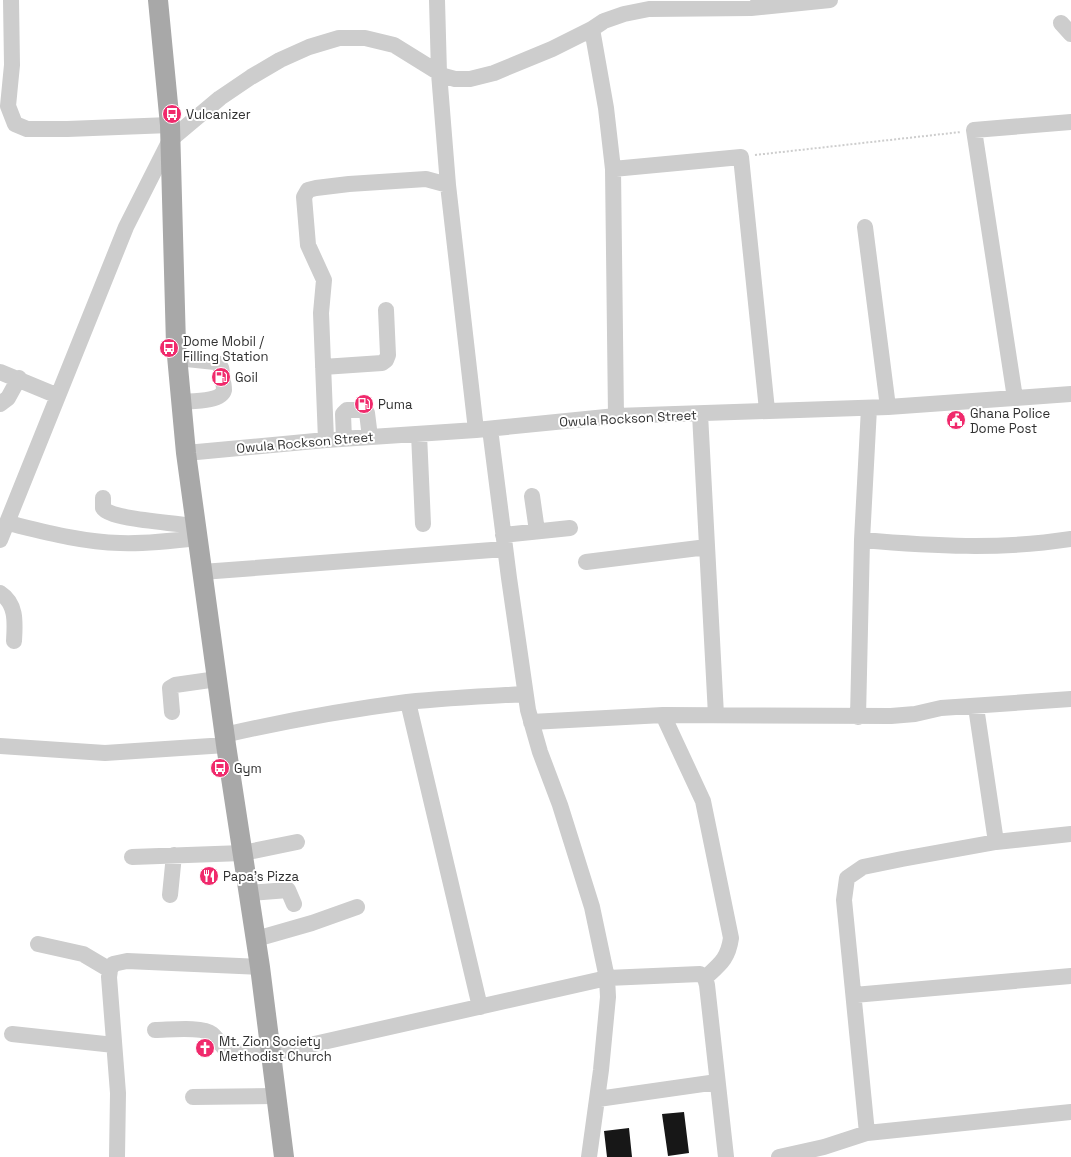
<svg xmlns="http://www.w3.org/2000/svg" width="1071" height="1157" font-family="'Space Grotesk',sans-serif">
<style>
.building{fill:#171717}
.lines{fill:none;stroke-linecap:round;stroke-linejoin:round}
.path{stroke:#cdcdcd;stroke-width:2;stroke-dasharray:2 2;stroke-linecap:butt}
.minor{stroke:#cdcdcd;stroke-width:16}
.major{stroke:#a8a8a8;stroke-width:20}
.labels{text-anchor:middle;stroke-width:4;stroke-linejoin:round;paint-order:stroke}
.poi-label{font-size:13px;fill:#303030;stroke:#fff;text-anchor:start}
.street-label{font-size:13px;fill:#303030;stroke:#fff}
</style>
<rect width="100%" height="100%" fill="#fff"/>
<path class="building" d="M 684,1112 L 689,1153 L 668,1156 L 662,1114 Z
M 629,1128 L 632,1157 L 607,1157 L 604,1131 Z"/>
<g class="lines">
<path class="path" d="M 755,155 L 961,132"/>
<path class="minor" d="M 11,0 L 12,65 L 8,106 L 15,124 L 27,129 L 67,129 L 170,125
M 437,0 L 439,73 L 448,185 L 476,430
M 1061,23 L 1071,34
M 592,29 L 606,108 L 613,169 L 616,416
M 613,169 L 741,157 L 767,410
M 865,227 L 888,407
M 177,358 L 215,362 C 222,365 222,370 222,377 C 223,381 224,386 224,390 C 221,402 192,401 181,402
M 323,367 L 382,363 L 386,360 L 388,355 L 386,310
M 0,372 L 58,396
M 1015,398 L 974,130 L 1071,122
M 0,404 L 8,398 L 19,378
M 700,414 L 716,715
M 490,429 L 509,578 L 528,710 L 540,752 L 560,805 L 592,907 L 607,978 L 608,997 L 601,1070 L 589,1157
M 419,434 L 423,524
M 344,439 L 343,414 L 347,410 L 365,410 L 367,413 L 370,437
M 326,440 L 321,313 L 324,280 L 308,245 L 304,197 L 308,190 L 316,188 L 349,184 L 426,179 L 448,185
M 186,453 L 326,440 L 476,430 L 616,416 L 888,407 L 1071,394
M 532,496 L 537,531
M 103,498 L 103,508 C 108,519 181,524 196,526
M 8,523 C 45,532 82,542 120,543 C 146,544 172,541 197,538
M 503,535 L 570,528
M 0,540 L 126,227 L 170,140 L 220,98 L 251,77 L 280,60 L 309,47 L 339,38 L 365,38 L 394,45 L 444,76 L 455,79 L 470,79 L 494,73 L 552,49 L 592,29 L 604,21 L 624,14 L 649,9 L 751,8 L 830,0
M 862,540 C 932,546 1001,550 1071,539
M 586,562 L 707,547
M 202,572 L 505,549
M 0,593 C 17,604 15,623 14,641
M 408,702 L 480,1007
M 976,707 L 996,842
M 172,712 L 170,688 L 175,685 L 217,679
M 663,715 L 703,801 L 731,938 C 728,959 720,964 705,978
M 858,717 L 862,540 L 869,408
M 531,722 L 663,715 L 891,716 L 915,714 L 941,708 L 1071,699
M 224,735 C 285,721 345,710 407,702 C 446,698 486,696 525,694
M 0,746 L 105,753 L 226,745
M 132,857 L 243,853 L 297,842
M 249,893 L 288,890 L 294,904
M 170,895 L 174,855
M 256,939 L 312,923 L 357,907
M 38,944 L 83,954 L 110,970
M 854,995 L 1071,976
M 155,1030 C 169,1030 202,1026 212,1034 C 219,1040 222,1048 230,1053 L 270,1054 L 607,978 L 700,974 L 705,978 L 707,985 L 726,1157
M 12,1034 L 114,1045
M 193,1097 L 276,1096
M 598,1099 L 717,1082
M 867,1133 L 844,900 L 847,878 L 863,867 L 902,859 L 996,842 L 1071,834
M 117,1157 L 118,1093 L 109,977 L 110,970 L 113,964 L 127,961 L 260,967
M 779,1157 L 824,1147 L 867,1133 L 1071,1112"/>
<path class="major" d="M 158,0 L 170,125 L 176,345 L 186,453 L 226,745 L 260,967 L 284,1157"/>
</g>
<defs>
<g id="bus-disc" transform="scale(1)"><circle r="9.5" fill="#f02a6c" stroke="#fff"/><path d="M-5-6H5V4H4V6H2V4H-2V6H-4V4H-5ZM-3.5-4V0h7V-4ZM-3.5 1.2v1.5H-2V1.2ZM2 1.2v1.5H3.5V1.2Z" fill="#fff"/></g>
<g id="fuel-disc" transform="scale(1)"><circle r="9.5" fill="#f02a6c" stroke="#fff"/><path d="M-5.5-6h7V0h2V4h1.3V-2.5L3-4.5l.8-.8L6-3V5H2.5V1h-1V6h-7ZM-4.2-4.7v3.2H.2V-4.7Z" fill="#fff"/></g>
<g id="civic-disc" transform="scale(1)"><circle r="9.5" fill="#f02a6c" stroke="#fff"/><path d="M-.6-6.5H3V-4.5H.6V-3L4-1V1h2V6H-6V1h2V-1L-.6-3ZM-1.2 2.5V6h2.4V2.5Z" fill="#fff"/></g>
<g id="restaurant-disc" transform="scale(1)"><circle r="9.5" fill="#f02a6c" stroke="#fff"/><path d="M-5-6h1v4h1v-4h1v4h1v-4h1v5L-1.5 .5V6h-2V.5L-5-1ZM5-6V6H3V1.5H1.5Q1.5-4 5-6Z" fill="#fff"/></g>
<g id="church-disc" transform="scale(1)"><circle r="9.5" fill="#f02a6c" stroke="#fff"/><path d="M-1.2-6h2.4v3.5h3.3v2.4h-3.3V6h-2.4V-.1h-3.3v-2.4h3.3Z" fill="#fff"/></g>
</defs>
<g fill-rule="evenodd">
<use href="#bus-disc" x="172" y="114"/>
<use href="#bus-disc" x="169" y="348"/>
<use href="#fuel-disc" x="221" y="377"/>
<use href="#fuel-disc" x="364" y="404"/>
<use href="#civic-disc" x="956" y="420"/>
<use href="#bus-disc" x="220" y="768"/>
<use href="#restaurant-disc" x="209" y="876"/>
<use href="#church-disc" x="205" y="1048"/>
</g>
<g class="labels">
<g class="poi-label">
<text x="186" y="119">Vulcanizer</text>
<text x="183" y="346">Dome Mobil /<tspan x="183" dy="15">Filling Station</tspan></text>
<text x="235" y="382">Goil</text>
<text x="378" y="409">Puma</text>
<text x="970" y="418">Ghana Police<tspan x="970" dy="15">Dome Post</tspan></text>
<text x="234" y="773">Gym</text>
<text x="223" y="881">Papa's Pizza</text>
<text x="219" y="1046">Mt. Zion Society<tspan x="219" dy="15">Methodist Church</tspan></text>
</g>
<g class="street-label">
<text transform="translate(628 418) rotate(-3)" y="5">Owula Rockson Street</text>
<text transform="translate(305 442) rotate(-5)" y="5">Owula Rockson Street</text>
</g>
</g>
</svg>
